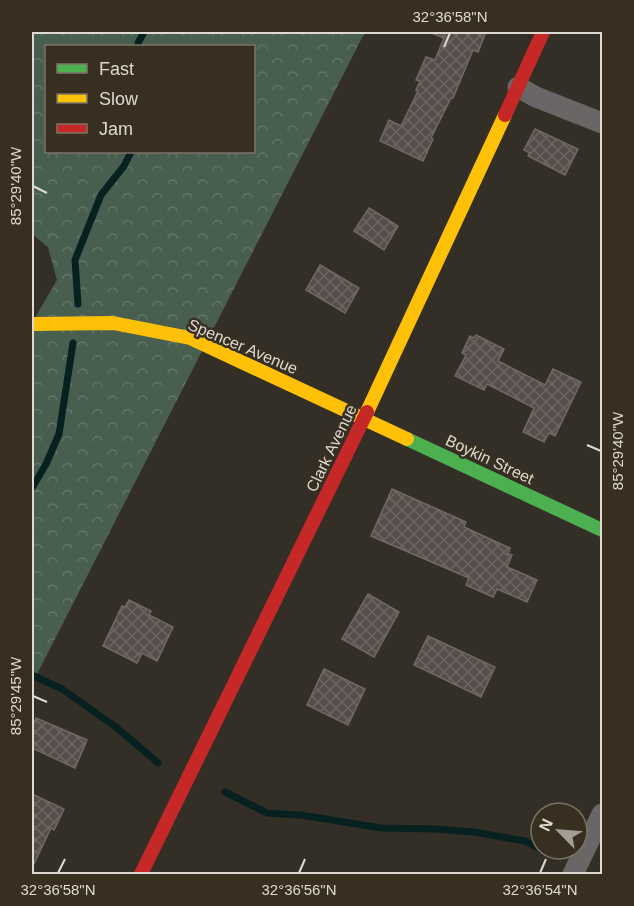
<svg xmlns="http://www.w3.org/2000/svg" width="634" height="906" font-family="Arial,sans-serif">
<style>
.forest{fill:url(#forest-crowns);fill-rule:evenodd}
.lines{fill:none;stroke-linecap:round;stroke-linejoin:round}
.stream{stroke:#072121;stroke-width:7}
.building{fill:url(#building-cross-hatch);stroke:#706965;stroke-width:1.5}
.street{stroke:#6a6665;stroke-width:21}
.fast{stroke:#4caf50;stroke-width:14}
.slow{stroke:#ffc107;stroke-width:14}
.jam{stroke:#c62828;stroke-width:14}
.ticks{fill:none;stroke:#dfdad1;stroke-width:2}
.labels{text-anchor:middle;stroke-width:5;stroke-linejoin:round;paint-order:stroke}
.street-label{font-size:16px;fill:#dfdad1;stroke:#382f21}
.neatline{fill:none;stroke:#dfdad1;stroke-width:2}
.ticks-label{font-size:15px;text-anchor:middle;fill:#dfdad1}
</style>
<defs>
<pattern id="forest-crowns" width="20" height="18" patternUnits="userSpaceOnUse" patternTransform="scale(1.5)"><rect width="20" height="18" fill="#485f4f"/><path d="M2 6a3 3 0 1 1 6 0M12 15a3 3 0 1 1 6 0" fill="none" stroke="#627567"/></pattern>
<pattern id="building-cross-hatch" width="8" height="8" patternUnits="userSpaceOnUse" patternTransform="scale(1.5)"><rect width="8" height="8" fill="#554d49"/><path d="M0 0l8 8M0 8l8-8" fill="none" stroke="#6d6662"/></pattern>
</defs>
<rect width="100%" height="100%" fill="#332e26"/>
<path class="forest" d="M 32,32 L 365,32 L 32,684 L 32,323 L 57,280 L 48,247 L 32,234 ZM 46,46 L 254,46 L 254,152 L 46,152 Z"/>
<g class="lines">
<path class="stream" d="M 138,46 L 138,43 L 144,32
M 78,304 L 75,260 L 101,195 L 124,166 L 131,152
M 32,488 L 46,464 L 59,434 L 73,343
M 32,675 L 62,689 L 116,727 L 158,763
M 225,792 L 267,813 L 301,815 L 381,828 L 436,829 L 474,832 L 525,841 L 541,849
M 542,849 L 561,856"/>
</g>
<path class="building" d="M 429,32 L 486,32 L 478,52 L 473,50 L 453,98 L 451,98 L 431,138 L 433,139 L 423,161 L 380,141 L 389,120 L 401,126 L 418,91 L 416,90 L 420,81 L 416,80 L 426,57 L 435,60 L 444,38 Z
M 535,129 L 578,149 L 565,175 L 528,156 L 530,153 L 524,150 Z
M 369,208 L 398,226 L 384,250 L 354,231 Z
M 320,265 L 359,288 L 345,313 L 306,290 Z
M 476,335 L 504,349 L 498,361 L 545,385 L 553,369 L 581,382 L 555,436 L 549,433 L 544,442 L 523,432 L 534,408 L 487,384 L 484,390 L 455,376 L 466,355 L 462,353 L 470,336 L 474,338 Z
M 392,489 L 466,522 L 464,527 L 510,548 L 508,554 L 512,555 L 507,567 L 537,580 L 527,602 L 497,589 L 493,597 L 466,585 L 469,578 L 371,536 Z
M 368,594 L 399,612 L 374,657 L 342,639 Z
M 129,600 L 151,611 L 149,615 L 173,627 L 157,661 L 142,653 L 137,663 L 103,646 L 122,606 L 125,607 Z
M 428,636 L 495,667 L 481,697 L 414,665 Z
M 324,669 L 365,689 L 348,725 L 307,705 Z
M 36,718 L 87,740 L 75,768 L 32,748 L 32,728 Z
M 32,794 L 64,809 L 54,830 L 51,828 L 32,868 Z"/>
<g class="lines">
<path class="street" d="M 518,87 L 536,97 L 602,123
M 573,874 L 602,814"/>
<path class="fast" d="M 407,439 L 602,530"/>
<path class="slow" d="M 32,324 L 113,323 L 190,338 L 407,439
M 367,412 L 505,115"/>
<path class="jam" d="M 505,115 L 543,32
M 141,874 L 367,412"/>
</g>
<path class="ticks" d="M 444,47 L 450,33M 33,186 L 47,193M 587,445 L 601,451M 33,696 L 47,702M 58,873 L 65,859M 299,873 L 305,859M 540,873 L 546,859"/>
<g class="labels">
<g class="street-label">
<text transform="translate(243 346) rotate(23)" y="6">Spencer Avenue</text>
<text transform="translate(331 448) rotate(-64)" y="6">Clark Avenue</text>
<text transform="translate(490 459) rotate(25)" y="6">Boykin Street</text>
</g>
</g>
<rect width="634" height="906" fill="none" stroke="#382f21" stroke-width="66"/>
<rect x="45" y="45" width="210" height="108" fill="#382f21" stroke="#7b7367" stroke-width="1.5"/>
<rect x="57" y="64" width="30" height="9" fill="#4caf50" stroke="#7b7367" stroke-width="1.5"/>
<text x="99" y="75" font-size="18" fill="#dfdad1">Fast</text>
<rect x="57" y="94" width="30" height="9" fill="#ffc107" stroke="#7b7367" stroke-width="1.5"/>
<text x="99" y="105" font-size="18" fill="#dfdad1">Slow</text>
<rect x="57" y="124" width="30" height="9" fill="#c62828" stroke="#7b7367" stroke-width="1.5"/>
<text x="99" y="135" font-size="18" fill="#dfdad1">Jam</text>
<g transform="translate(559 831) rotate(295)"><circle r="28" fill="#382f21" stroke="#7b7367" stroke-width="1.5"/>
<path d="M0-4.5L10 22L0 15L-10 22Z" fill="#a39e95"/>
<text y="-9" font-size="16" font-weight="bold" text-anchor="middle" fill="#dfdad1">N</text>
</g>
<rect x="33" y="33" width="568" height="840" class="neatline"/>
<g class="ticks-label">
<text x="450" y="22">32°36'58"N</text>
<text transform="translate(16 186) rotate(-90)" y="5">85°29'40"W</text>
<text transform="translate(618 451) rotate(-90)" y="5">85°29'40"W</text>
<text transform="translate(16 696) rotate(-90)" y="5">85°29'45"W</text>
<text x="58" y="895">32°36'58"N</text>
<text x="299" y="895">32°36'56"N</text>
<text x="540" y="895">32°36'54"N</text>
</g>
</svg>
